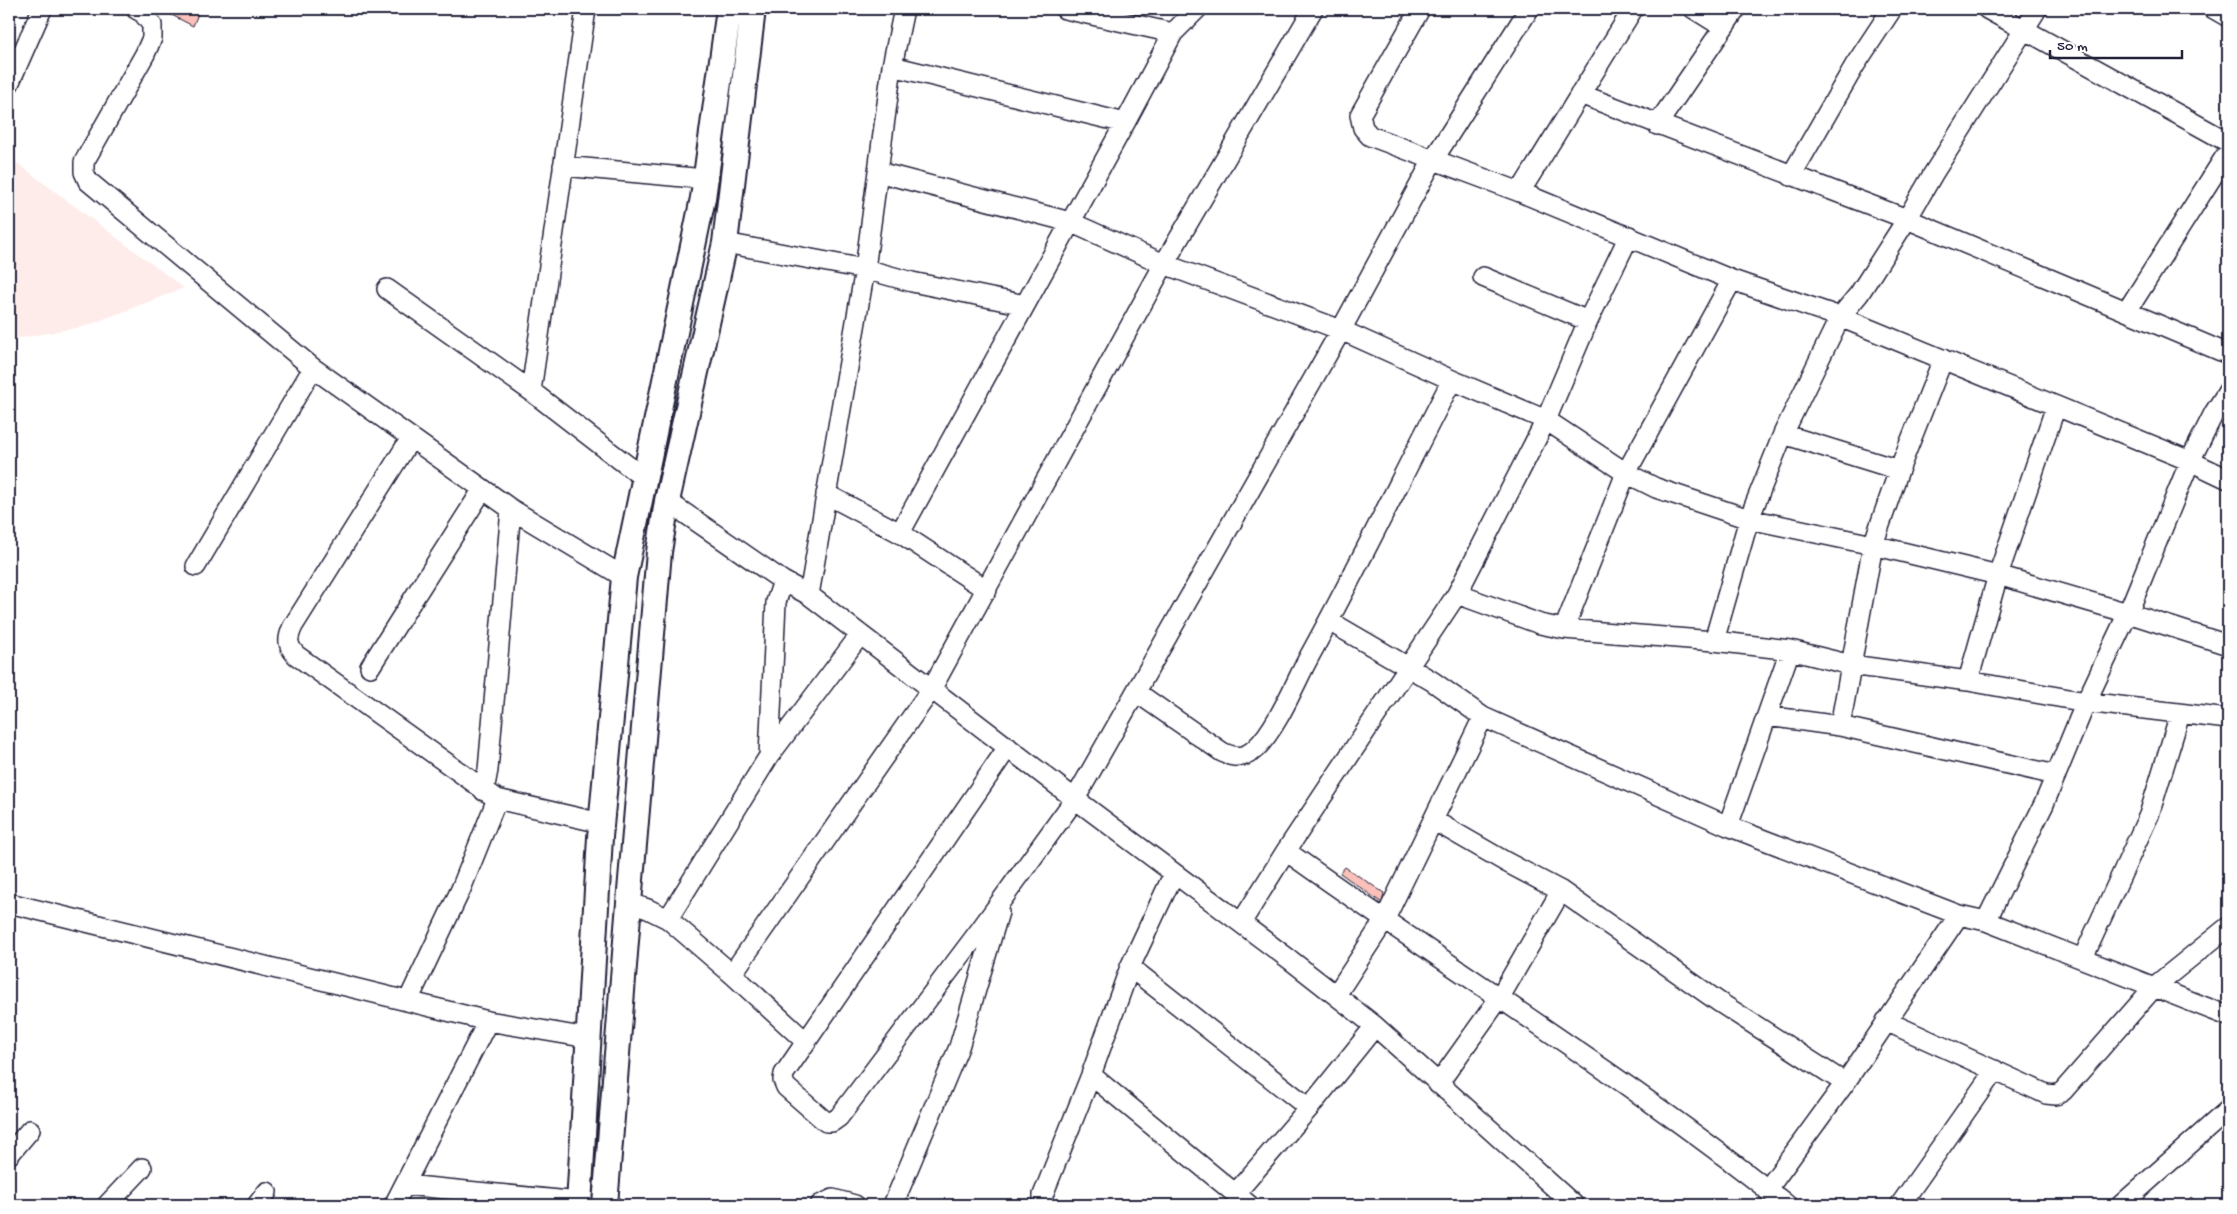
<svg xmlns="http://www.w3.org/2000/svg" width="2237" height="1214" font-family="'Gochi Hand',sans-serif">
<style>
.built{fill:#feecea}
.building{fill:#fcc0ba;stroke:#22223b}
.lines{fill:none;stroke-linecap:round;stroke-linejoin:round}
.minor-casing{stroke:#22223b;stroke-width:22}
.major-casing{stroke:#22223b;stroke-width:28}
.minor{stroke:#fff;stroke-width:19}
.major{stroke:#fff;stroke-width:24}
</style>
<rect width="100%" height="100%" fill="#fff"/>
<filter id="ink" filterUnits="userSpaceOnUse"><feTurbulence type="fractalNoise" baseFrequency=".02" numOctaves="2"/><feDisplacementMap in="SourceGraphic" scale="10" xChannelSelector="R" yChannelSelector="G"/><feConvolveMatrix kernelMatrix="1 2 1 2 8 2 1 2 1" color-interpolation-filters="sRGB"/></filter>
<g filter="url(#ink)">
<path class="built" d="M 9,157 L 184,288 L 86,326 L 9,340 Z"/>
<path class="building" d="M 160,9 L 200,9 L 193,26 Z
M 1345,867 L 1384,893 L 1382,903 L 1340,873 Z
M 2191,1197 L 2200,1205 L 2183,1205 Z"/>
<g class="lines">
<g class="minor-casing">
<path id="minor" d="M 136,9 L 143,13 L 152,25 L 152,38 L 145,54 L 84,162 L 84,172 L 88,181 L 313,368 L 511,509 L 624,577
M 1065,9 L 1173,33
M 1420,9 L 1360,115 L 1363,128 L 1370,136 L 1520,192 L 1732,280 L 1840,317 L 2190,461 L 2228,479
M 1694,9 L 1723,27
M 1987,9 L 2228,142
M 2214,9 L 2228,17
M 892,66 L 1125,123 L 1173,33 L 1197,9
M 9,84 L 42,9
M 1580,94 L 1907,219 L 2228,354
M 1657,125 L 1736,9
M 563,166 L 705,179
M 878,172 L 1070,222 L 1164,264 L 1341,330 L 1452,380 L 1546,420 L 1626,473 L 1656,488 L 1749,519 L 1873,545 L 1998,575 L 2128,613 L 2228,645
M 1791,176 L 1855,65 L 1892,9
M 1520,192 L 1633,9
M 725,243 L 865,269 L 912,282 L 1025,305
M 1483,277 L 1588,321
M 387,289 L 531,391 L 645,479
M 2127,311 L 2228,152
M 531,391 L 586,9
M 1783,434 L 1899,470
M 411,438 L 293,626 C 287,639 287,645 296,655 L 497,799 L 601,823
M 826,494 L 900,533 L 987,590
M 667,501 L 783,581 L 809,595 L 1075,799 L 1293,962 L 1375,1026 L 1574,1205
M 900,533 L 1125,123
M 196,566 L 313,368
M 1457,594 L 1540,624 L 1564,629 L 1714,641 L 1790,650 L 1851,665 L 1968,681 L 2086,702 L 2228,719
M 809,595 L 865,269 L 892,66 L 904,9
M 1329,621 L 1432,681 L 1483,717 L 1728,826 L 1959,915 L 1986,921 L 2228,1016
M 1564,629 L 1626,473 L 1732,280
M 1714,641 L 1749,519 L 1783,434 L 1840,317 L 1859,294 L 1907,219 L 1933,174 L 2037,9
M 370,667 L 483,489
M 1968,681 L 1998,575 L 2056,406
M 1136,692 L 1222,752 C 1234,758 1245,759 1256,748 C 1277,728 1295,683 1309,657 C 1359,566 1404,472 1452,380
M 1767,716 L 1840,726 L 2056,775
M 1840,726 L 1873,545 L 1899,470 L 1943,359
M 1008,747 L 784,1074 L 783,1080 L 786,1087 L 826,1122 L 832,1122 L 839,1117 L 980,930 L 1075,799 L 1341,330 L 1433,160 L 1529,9
M 769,756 L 776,602 L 783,581
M 484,791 L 488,770 L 511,509
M 1433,820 L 1506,862 L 1561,891 L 1719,1002 L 1845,1083
M 1728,826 L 1790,650
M 1286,851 C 1452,970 1627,1077 1787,1205
M 1174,873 L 1130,967 L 1091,1075 L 1249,1205
M 9,903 L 488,1021 L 588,1038
M 629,903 L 648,909 L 668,919 L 732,974 L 805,1041
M 668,919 L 769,756 L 860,635
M 1986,921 L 2044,804 L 2086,702 L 2128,613 L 2190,461 L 2214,413 L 2228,391
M 1241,923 L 1286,851 L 1457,594 L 1546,420 L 1588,321 L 1629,236
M 2083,958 L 2149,815 L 2180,714
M 1130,967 L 1309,1108
M 732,974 L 932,688 L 1164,264 L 1313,9
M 1336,995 L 1384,921 L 1483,717
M 408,1001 L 461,889 L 497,799
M 1886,1021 L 2046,1094 L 2056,1095 L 2063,1091 L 2155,986 L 2228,927
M 1438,1084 L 1500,997 L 1561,891
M 9,1155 L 30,1130
M 405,1185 L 580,1202
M 1767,1190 L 1845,1083 L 1959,915
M 1235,1194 L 1309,1108 L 1375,1026
M 107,1205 L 142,1168
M 257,1205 L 267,1192
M 394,1205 L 488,1021
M 820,1205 L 833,1199 L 855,1205
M 893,1205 L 959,1047 L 999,912
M 1043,1205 L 1043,1195 L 1091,1075
M 1900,1205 L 1995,1070
M 2121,1205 L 2228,1110"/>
</g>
<g class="major-casing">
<path id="major" d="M 579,1205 L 600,837 L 624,577 L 703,198 L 729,9
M 605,1205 L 629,903 L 659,552 L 667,501 L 725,243 L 753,9"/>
</g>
<use href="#minor" class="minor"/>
<use href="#major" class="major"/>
</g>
</g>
<rect width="2237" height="1214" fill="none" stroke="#fff" stroke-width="30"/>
<rect x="15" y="15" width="2207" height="1184" fill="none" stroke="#22223b" stroke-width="2" filter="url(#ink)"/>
<path d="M2050 50v8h132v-8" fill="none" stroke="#22223b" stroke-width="2.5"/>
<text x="2057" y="50" font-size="15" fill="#22223b" stroke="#ffffff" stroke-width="4" paint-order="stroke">50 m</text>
</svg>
